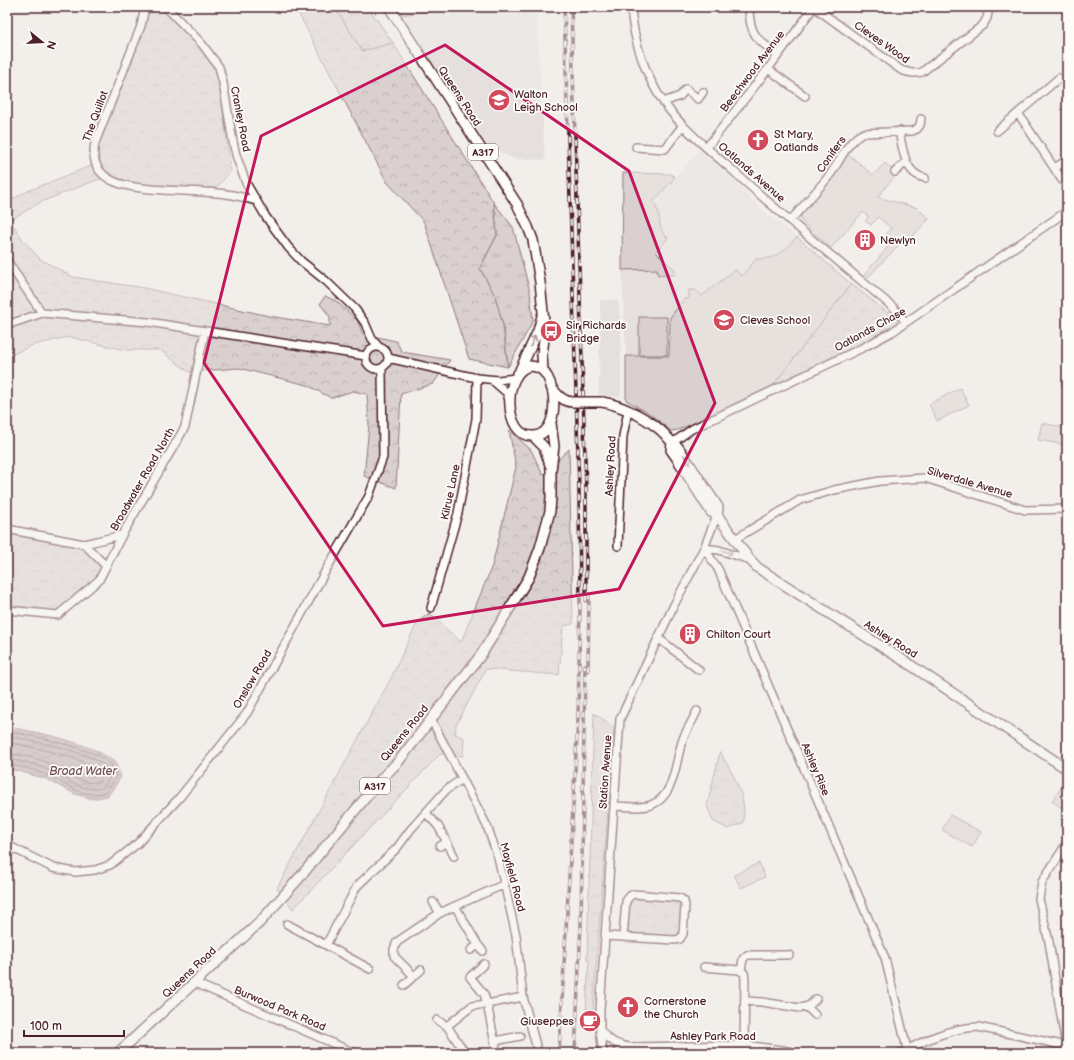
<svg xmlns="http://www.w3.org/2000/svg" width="1074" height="1060" font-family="'Balsamiq Sans',sans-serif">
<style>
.built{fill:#e5dfdd}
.grass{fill:url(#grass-tufts);stroke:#92787d}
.forest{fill:url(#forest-crowns);stroke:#92787d}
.green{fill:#d9d0cf;stroke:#92787d}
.water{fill:url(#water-waves);stroke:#8b6f75}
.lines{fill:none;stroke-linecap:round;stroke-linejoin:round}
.shore{stroke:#76555c;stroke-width:1}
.minor-casing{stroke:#4a1f2b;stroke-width:10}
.major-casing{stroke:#4a1f2b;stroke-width:12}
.minor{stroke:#fdfcf7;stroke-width:7}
.major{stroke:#fdfcf7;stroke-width:9}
.rail-casing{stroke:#4a1f2b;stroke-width:3.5}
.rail{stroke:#fdfcf7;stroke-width:2;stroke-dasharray:6;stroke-linecap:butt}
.major-bridge-casing{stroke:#4a1f2b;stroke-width:12;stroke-linecap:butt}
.major-bridge{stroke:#fdfcf7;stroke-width:9}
.oneway{stroke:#ac999b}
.marked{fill:none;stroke:#c2185b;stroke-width:3;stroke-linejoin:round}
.labels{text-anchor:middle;stroke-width:3.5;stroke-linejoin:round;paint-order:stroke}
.shield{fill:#fdfcf7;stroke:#806168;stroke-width:1}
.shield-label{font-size:10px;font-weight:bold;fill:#4a1f2b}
.street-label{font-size:11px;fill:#4a1f2b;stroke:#fdfcf7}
.poi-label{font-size:11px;fill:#4a1f2b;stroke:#fdfcf7;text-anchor:start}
.water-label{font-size:12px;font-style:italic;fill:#704e56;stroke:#fdfcf7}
</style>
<defs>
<pattern id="grass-tufts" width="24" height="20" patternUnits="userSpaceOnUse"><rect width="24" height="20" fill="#d9d0cf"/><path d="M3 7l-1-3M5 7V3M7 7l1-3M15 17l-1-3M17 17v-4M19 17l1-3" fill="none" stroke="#bcb2b2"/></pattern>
<pattern id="forest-crowns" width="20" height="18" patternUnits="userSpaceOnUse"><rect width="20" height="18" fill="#d9d0cf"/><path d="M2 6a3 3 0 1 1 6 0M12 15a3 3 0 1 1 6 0" fill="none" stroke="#bcb2b2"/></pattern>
<pattern id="water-waves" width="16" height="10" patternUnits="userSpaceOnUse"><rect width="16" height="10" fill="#b7a5a6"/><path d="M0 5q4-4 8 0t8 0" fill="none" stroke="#978687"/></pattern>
</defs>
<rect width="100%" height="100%" fill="#f2efeb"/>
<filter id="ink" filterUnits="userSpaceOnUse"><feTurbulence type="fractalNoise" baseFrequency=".025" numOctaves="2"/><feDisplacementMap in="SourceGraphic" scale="8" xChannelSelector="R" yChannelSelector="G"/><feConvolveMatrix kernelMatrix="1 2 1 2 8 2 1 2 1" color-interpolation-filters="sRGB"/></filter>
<g filter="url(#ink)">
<path class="built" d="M 457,7 L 536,7 L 545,160 L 515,159 L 505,155 L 498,150 L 490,150 L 402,15 Z
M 700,150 L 745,191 L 751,199 L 764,211 L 797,237 L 851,284 L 678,430 L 671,431 L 650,414 L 626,400 L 626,356 L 622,270 L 623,173 L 670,174 L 675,177 Z
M 600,300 L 618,300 L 621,322 L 621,397 L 599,395 Z"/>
<path class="grass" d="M 335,7 L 368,7 L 393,43 L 362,51 Z
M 494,203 L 513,227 L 530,292 L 533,321 L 508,367 L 503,325 L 480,268 L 497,235 Z
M 632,897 L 680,900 L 683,904 L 680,934 L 678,937 L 629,934 L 627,930 L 628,901 Z"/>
<path class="forest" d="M 147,7 L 164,7 L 181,29 L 206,54 L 217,69 L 231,171 L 216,188 L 190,189 L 131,183 L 114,177 L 97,180 L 41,202 L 10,220 L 23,240 L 40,259 L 73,277 L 144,288 L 269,316 L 330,326 L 330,317 L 320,304 L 325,296 L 336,301 L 357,320 L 363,334 L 396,341 L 402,352 L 450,360 L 433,384 L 401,394 L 396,488 L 364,476 L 369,426 L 367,394 L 353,391 L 331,398 L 307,385 L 239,368 L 189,372 L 160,350 L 125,350 L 69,337 L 33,345 L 7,357 L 7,202 L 30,190 L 93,165 L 97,143 Z
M 295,7 L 335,7 L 362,51 L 393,43 L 494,203 L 497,235 L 480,268 L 495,296 L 503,325 L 508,367 L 469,359 L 424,222 L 387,182 Z
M 398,7 L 457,7 L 402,15 Z
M 851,284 L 896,319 L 897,323 L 840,357 L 771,388 Z
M 509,430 L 531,450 L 543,475 L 569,449 L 573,624 L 563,626 L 559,675 L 486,669 L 456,725 L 455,734 L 464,738 L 463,756 L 440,754 L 293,909 L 277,888 L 390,680 L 417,623 L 429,613 L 461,642 L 492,566 L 516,467 Z
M 7,529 L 84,544 L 106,566 L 99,580 L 58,615 L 7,610 Z
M 594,713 L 614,727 L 593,1010 L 586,1009 L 589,960 L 587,960 Z
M 720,752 C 732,773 748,797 743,823 L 728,829 L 713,821 L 707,806 Z
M 1067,779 L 1067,812 L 1052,801 Z"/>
<path class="green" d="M 847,153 L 873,175 L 885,163 L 897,174 L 877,197 L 918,208 L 929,219 L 912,237 L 901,243 L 867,278 L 864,275 L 888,247 L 881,241 L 891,228 L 878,217 L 871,225 L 865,221 L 869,217 L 863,212 L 831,248 L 802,222 L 801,216 L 804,210 L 831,179 Z
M 623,173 L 670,174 L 675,177 L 653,202 C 663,215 655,227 668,238 L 656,252 L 675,270 L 674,275 L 658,275 L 657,269 L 622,270 Z
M 797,237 L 851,284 L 771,388 L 678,430 L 671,431 L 650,414 L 626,400 L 626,356 L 669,356 L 670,318 L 684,299 L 689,299 L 689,290 L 695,290 L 702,296 L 735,270 L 742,276 L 756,259 C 777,260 784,251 797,237 Z
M 639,317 L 667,317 L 667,355 L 639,355 Z
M 960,388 L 969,405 L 937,421 L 929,404 Z
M 1042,423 L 1067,428 L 1067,445 L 1038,440 Z
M 950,815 L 981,832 L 972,847 L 942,830 Z
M 759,863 L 765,877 L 741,888 L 734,875 Z"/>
<path class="water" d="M 7,727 C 35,731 92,743 113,761 C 117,764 119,772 121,777 L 108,796 L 92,799 L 75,794 L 46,779 L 7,768 Z"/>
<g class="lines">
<path class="shore" d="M 7,731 C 28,735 100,749 111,765 C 114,769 115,773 116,777 L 106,792 C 82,799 69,785 49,776 C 37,770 20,766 7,765
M 7,736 C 28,740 94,752 107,768 C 109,770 110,774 110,777 L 103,788 C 82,793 68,779 50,771 C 38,765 21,760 7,760
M 7,742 C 25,746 98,759 103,776 L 99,782 C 83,786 67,772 53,765 C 40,759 21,754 7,754"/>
<g class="minor-casing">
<path id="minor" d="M 145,7 L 141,26 L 95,143 C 86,186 135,188 164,190 C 184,191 205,191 226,194 C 236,195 246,198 256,201
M 166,7 L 202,44 L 219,67 L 223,83 L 233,142 L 236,155 L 246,183 L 266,217 L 288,247 L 301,261 L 326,281 L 355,309 L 365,323 L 372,339 L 380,348
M 631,7 C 633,39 645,76 664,103 C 683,129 707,148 731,169 C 784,217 839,262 894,308 L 906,322
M 749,7 C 749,34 757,40 778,55
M 768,69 L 805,96
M 664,102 L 680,96 L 686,89 L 698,99 L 703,92
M 1018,113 L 1062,180
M 899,131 C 903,149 904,174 925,178
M 997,131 L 1059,78
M 636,147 L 665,149 L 683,125
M 707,147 L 768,69 L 814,7 L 901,70 C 909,73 914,74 922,72 L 983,25 L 987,18 L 989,7
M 1055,168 L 1067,160
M 895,172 L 906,162
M 790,221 C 803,206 817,191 829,176 C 841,161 846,141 864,133 L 912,131 L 917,129 L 920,125 L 921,119
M 7,261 L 42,313
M 7,325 L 42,313 L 148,322 L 366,356
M366 358a11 11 0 1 1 22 0a11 11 0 1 1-22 0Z
M 388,358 L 477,378 L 498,380 L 515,378
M 492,380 L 507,393 L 509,401
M 1066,384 L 1067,384
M 672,443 L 692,429 L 862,348 L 892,332 L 1067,211
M 7,529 L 84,544 L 122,535
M 735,539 L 800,500 L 834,490 L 880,481 L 925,478 L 1025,510 L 1067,509
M 84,544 L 106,566
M 618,546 L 623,436 L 628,411
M 704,548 L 718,569 L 819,803 L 885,958 L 908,1053
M 704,548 L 719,550 L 750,560
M 431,608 L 458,513 L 476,419 L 477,378
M 7,610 L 58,615 L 99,580 L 122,535 L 185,427 L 205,331
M 658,638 L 699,670
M 431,719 L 487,826 L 498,857 L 516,935 L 523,997 L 538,1053
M 614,806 C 625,806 640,809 651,805 C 676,796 675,760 683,739 C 687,729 693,720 697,711
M 426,813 L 438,826 L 447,842
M 7,845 L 53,868 L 75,872 L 95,870 L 110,865 L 137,844 L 180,797 L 247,713 L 326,570 L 369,496 L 383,457 L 382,368
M 440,846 L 447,842 L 454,856
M 433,902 L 440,913
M 287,924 L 370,969
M 605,936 L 675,940 L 680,939 L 683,934 L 685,905 L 684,901 L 680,898 L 634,894 L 630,896 L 626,901 L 623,937
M 326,945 L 357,886 L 397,848 L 411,829 L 446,790 L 462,779
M 478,945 L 455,906 L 505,884
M 471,950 L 478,945 L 483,951
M 484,964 L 470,977 L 484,994 L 487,1004 L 523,997
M 704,967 L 739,970 L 744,973 L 745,979 L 744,1045
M 421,970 L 414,976 L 394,956 L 394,949 L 397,942 L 440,913 L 455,906
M 741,971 L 743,959 L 747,955 L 789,955
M 195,983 L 355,1053
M 404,985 L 414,976
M 745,1001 L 762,1002 L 800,1008 L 809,1006 L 816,999
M 807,1007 L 815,1015
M 437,1020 L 447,1026 L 465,1053
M 447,1026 L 472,1006 L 487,1004 L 497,1053
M 600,1030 C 608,1040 616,1045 629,1047 L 744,1045 L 782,1050 L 797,1053
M 495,1041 L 520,1036
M 603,1053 L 600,1030 L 600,1010 L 620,719 L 674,605 L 704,548 L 717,515
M 616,1053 L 628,1047
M 901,1053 C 925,1040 950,1028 978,1027 L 1067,1046
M 1066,1053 L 1066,1046 L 1049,942 L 1039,899 L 1042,882 L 1067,843"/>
</g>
<g class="major-casing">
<path id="major" d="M 389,7 L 517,204 L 528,227 L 533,240 L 540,282 L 545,332 L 542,354 L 543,371
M 530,366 C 533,366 536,367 539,368 C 558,378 561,434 534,436 C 503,439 502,371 530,366 Z
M 520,370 L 538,331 L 542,316
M 551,387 C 557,394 563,402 573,402
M 602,402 C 620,405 643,416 658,428 C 666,434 670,442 678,447 L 718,507 L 717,515
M 533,436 L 544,447 L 550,465
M 672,443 L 671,450 L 676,457 L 711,512 L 717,515 L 750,560 L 758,568 L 909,664 L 1067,769
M 118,1053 L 260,922 L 301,876 L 381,779 L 398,762 L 481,655 L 529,577 L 540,548 L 550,511 L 551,497 L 551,470 L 554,446 L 551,423"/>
</g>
<use href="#minor" class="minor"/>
<use href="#major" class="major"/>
<g class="rail-casing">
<path id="rail" d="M 571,7 L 586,489 L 586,601
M 588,671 L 589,595
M 559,1053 L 578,718 L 580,607 L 579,488 L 564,7
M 575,1053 L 581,924 L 585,665"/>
</g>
<use href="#rail" class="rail"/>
<g class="major-bridge-casing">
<path id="major-bridge" d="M 573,402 L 602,402"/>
</g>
<use href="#major-bridge" class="major-bridge"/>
</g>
<defs><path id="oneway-shaft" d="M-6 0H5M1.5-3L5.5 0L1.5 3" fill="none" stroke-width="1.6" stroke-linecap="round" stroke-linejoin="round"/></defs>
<g class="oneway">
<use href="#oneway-shaft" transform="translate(533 341) rotate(-65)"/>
<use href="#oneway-shaft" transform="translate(687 460) rotate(57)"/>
<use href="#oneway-shaft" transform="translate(727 552) rotate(16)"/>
</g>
</g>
<path d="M0 0H1074V1060H0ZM 445,45 L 629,171 L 715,403 L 619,589 L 383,626 L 204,363 L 261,136 Z" fill="#f2efeb" fill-opacity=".55" fill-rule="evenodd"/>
<path class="marked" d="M 445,45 L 629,171 L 715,403 L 619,589 L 383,626 L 204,363 L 261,136 Z"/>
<defs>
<g id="school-disc" transform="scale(1.15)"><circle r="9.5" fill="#d1495b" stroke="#fdfcf7"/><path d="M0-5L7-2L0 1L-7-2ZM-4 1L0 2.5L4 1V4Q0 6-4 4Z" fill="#fff"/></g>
<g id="church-disc" transform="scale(1.15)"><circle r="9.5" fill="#d1495b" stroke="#fdfcf7"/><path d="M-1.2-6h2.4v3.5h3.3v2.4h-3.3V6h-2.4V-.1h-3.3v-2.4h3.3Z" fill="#fff"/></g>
<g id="building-disc" transform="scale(1.15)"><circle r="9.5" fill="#d1495b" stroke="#fdfcf7"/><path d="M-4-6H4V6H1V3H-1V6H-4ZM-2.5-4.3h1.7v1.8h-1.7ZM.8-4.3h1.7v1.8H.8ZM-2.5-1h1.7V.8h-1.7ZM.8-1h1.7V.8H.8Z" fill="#fff"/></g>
<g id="bus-disc" transform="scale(1.15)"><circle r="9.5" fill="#d1495b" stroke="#fdfcf7"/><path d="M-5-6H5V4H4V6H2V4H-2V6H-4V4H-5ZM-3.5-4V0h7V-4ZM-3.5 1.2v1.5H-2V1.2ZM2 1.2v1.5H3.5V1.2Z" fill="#fff"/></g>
<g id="cafe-disc" transform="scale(1.15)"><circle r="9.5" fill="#d1495b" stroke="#fdfcf7"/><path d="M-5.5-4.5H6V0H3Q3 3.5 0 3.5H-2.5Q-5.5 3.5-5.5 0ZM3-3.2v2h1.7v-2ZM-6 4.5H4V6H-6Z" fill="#fff"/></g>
</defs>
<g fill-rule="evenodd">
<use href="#school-disc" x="499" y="100"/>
<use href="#church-disc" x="758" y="140"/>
<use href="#building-disc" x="865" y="240"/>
<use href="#school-disc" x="724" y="320"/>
<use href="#bus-disc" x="551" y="331"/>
<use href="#building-disc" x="690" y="634"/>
<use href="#church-disc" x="628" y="1007"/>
<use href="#cafe-disc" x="590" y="1021"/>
</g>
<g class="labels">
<g class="shield">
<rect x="468" y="144" width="30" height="16" rx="3"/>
<rect x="360" y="778" width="30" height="16" rx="3"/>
</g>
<g class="shield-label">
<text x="483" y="156">A317</text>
<text x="375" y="790">A317</text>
</g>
<g class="street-label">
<text transform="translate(882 42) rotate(35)" y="4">Cleves Wood</text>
<text transform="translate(752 71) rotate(-53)" y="4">Beechwood Avenue</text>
<text transform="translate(460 96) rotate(57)" y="4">Queens Road</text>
<text transform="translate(95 116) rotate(-70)" y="4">The Quillot</text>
<text transform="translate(241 119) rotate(79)" y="4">Cranley Road</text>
<text transform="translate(831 154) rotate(-55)" y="4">Conifers</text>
<text transform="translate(752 172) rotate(41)" y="4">Oatlands Avenue</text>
<text transform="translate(870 329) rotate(-29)" y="4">Oatlands Chase</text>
<text transform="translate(610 466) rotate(-87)" y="4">Ashley Road</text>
<text transform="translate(142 479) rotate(-60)" y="4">Broadwater Road North</text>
<text transform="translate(970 482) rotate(16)" y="4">Silverdale Avenue</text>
<text transform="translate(450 492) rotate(-78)" y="4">Kilrue Lane</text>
<text transform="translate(891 639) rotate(32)" y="4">Ashley Road</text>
<text transform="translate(252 679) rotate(-60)" y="4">Onslow Road</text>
<text transform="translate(404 733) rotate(-51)" y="4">Queens Road</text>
<text transform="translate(816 769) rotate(67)" y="4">Ashley Rise</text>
<text transform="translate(605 772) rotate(-86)" y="4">Station Avenue</text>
<text transform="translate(513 877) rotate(75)" y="4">Mayfield Road</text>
<text transform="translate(189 972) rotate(-43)" y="4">Queens Road</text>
<text transform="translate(280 1008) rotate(23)" y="4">Burwood Park Road</text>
<text x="713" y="1040">Ashley Park Road</text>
</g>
<g class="poi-label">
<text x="514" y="98">Walton<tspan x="514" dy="13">Leigh School</tspan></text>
<text x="774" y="138">St Mary,<tspan x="774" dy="13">Oatlands</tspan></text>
<text x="880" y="244">Newlyn</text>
<text x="740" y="324">Cleves School</text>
<text x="566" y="329">Sir Richards<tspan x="566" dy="13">Bridge</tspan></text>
<text x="706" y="638">Chilton Court</text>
<text x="644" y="1005">Cornerstone<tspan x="644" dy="13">the Church</tspan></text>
<text x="574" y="1025" text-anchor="end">Giuseppes</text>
</g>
<g class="water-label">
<text x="83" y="775">Broad Water</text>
</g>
</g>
<rect width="1074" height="1060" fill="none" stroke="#fdfcf7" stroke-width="24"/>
<rect x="12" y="12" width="1050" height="1036" fill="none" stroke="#4a1f2b" stroke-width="1.5" filter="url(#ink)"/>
<g transform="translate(42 42) rotate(108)" stroke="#fdfcf7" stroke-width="3" paint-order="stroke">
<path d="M0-3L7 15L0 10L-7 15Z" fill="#4a1f2b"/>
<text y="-6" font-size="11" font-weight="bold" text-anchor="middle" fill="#4a1f2b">N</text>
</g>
<path d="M24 1030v6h100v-6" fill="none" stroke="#4a1f2b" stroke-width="2"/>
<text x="30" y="1030" font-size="12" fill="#4a1f2b" stroke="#fdfcf7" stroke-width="3" paint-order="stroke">100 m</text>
</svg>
